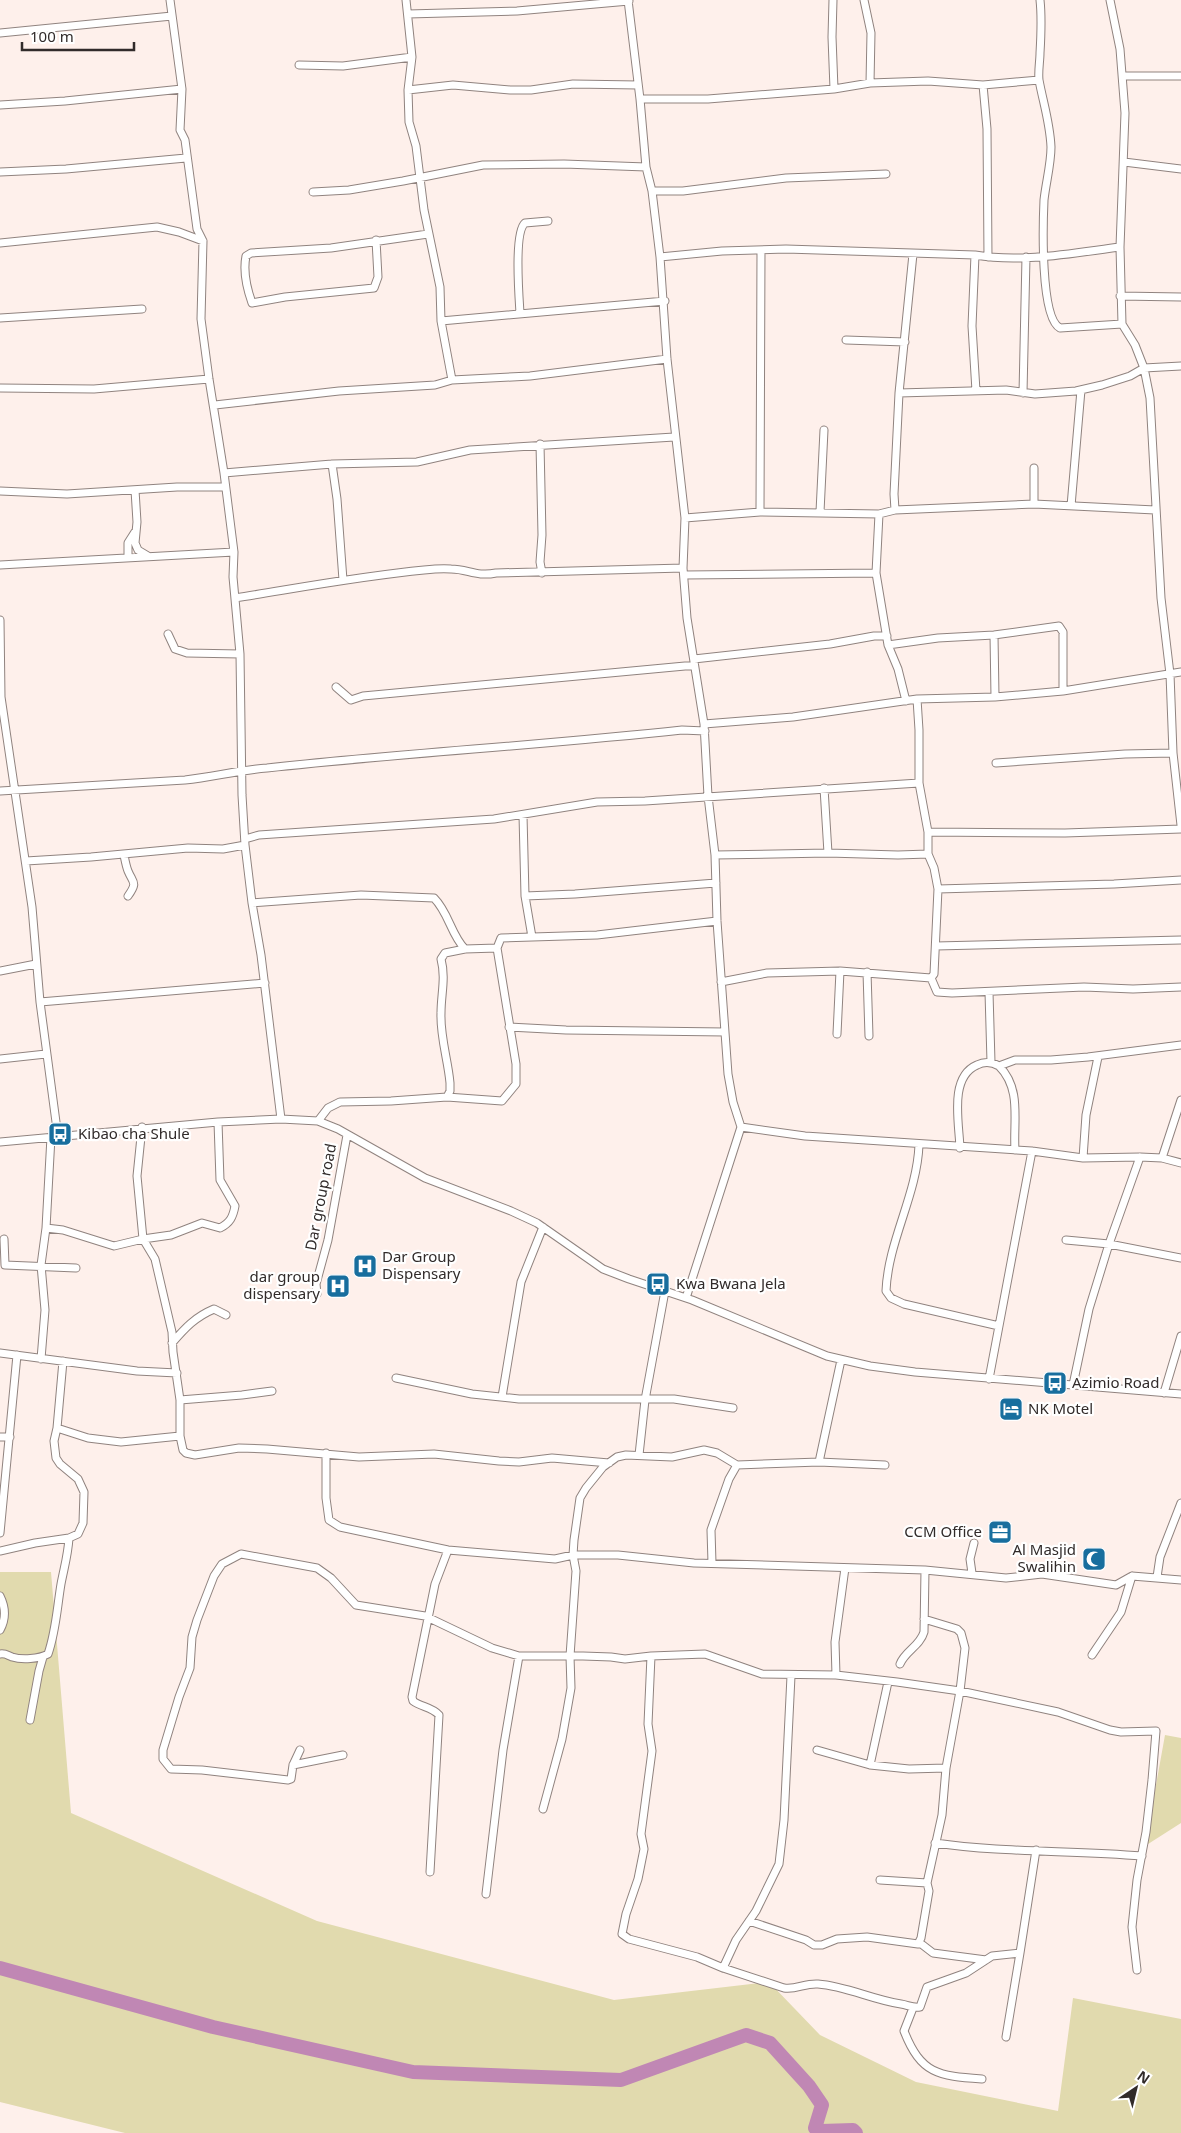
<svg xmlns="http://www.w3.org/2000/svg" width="1181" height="2133" font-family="'Noto Sans',sans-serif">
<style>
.green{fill:#e1daae}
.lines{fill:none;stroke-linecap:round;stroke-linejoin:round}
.river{stroke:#c087b4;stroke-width:14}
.street-casing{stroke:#90837f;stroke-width:9}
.street{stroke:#fff;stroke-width:7}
.labels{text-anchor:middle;stroke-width:4.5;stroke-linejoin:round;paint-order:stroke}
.poi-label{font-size:15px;fill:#312b2a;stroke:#fff;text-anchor:start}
.street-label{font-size:15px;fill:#312b2a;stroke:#fff}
</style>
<rect width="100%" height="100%" fill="#fef0eb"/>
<path class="green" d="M 0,1572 L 51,1572 L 71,1813 L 317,1921 L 614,2000 L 769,1982 L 820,2035 L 916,2082 L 1058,2111 L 1073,1998 L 1181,2019 L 1181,2133 L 125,2133 L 0,2102 Z
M 1165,1735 L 1181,1738 L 1181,1823 L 1145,1846 Z"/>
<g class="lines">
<path class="river" d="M 0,1968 L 213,2027 L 413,2072 L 621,2080 L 746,2035 L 770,2043 L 809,2086 L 822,2105 L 815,2128 L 821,2131 L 853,2130 L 856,2133"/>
<g class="street-casing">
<path id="street" d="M 170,0 L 182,89 L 180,130 L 185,140 L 197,229 L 203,241 L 201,319 L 209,379 L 224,473 L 234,552 L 233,577 L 240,654 L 242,795 L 245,845 L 252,903 L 261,955 L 281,1119
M 406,0 L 412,57 L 408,90 L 409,122 L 416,146 L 424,210 L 440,287 L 441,321 L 452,380
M 628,0 L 640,99 L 646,167 L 652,191 L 660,257 L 667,359 L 685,518 L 683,568 L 687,618 L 704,724 L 708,796 L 715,855 L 717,921 L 728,1074 L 733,1102 L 741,1127 L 686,1298
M 833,0 L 832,37 L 834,89
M 864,0 L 871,33 L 870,83
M 1040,0 C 1042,18 1041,36 1040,53 C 1040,61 1038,71 1039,80 C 1043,102 1050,123 1051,147 C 1051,164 1046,182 1044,200 C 1043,222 1040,318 1060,328 L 1122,324
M 1110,0 L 1120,49 L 1125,113 L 1120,247 L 1122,324 L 1135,345 L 1144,368 L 1150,398 L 1161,598 L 1170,674 L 1173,753 L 1181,825
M 408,14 L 517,11 L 629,1
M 0,33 L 172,16
M 299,65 L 343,66 L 412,57
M 1123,76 L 1181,76
M 983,85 L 987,129 L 988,257
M 408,90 L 453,85 L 510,90 L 531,90 L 573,84 L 638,85
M 640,99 L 708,99 L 834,89 L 870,83 L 928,81 L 983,85 L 1039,80
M 0,105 L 65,101 L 182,89
M 1124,162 L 1181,169
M 0,172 L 66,169 L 186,158
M 652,191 L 683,191 L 786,178 L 886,174
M 313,192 L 349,190 L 403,181 L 483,165 L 564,164 L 646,167
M 376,240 L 378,277 L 374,288 L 285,297 L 252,303 C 247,289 243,271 246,256 L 251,253 L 331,248 L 428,234
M 0,243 L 157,227 L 179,232 L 203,241
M 975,255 L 972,326 L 976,391
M 660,257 L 722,251 L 786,249 L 975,255 C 1022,263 1073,253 1120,247
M 1120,296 L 1181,297
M 520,313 C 519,297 514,232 525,223 L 548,221
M 0,318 L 142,309
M 441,321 L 665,301
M 846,340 L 905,342
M 0,388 L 94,389 L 209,379
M 899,393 L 1006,390 L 1035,394 L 1076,391 L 1102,385 L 1130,376 L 1144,368 L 1181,366
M 1023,393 L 1026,257
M 215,405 L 339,391 L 435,385 L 452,380 L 530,376 L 667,359
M 540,444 L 542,535 L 540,562 L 542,573
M 332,464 L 337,499 L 343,580
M 224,473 L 332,464 L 417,462 L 470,450 L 674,437
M 135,490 L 137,522 L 135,543 L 138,550 L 148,556
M 0,491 L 67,494 L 177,487 L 225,487
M 1034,504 L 1034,468
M 1071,506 L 1081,390
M 895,510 L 894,494 L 899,393 L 913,254
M 760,512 L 761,250
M 820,512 L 824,430
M 879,514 L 876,573 L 888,645 L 898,669 L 906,701
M 685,518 L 760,512 L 879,514 L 895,510 L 1034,504 L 1155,510
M 128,558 L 128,543 L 135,532
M 0,565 L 234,552
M 684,575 L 876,573
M 235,598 C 298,588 361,576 424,570 C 433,569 442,568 451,569 C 468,569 476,577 496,573 L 683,568
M 0,620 L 1,697 L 32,907 L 40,1002 L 58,1137
M 168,634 L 175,649 L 187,653 L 240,654
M 994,635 L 995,697
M 888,645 L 938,638 L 994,635 L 1059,626 L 1063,632 L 1063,691
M 694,659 L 830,644 L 874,636 L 887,636
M 336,687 L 351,700 L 363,696 L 685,666 L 694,666
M 704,724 L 793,717 L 917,699 L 995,697 L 1063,691 L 1181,672
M 996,763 L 1125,754 L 1173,753
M 824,788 L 828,853
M 0,791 L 185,780 C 213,777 240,770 267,768 C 406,753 544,745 682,730 L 705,731
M 523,815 L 525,896 L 532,937
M 928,832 L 1065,833 L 1181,829
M 245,839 L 259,835 L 494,819 L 597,802 L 645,801 L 919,783
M 124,855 C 125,860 126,866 128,871 C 133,883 138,882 128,896
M 715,855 L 828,853 L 898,855 L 928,854
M 26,861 L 91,857 L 188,848 L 223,849 L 245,845
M 938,889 L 1114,884 L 1181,880
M 525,896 L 575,894 L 716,883
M 252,903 L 361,895 L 434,898 C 449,913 451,935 465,949
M 936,946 L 1181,940
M 0,971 L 36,964
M 867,972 L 869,1036
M 931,978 L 937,992 L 952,993 L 1084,987 L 1133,989 L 1181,987
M 721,982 L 767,973 L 840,971 L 931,978 L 934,974 L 938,889 L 934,868 L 928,854 L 928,832 L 919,783 L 919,730 L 917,699
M 989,992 L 991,1062
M 40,1002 L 265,983
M 509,1027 L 566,1030 L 725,1032
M 837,1034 L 840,971
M 0,1059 L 46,1054
M 999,1066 C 1022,1089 1013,1121 1015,1150
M 447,1097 L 502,1101 L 516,1084 L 516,1064 L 497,948 L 501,938 L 597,935 L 717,921
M 318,1121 L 328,1108 L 340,1102 L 391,1101 L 447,1097 L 450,1091 L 450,1083 C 448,1060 440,1037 441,1013 C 441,994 446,978 441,959 L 445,953 L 465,949 L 497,948
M 142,1127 L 137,1176 L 143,1239 L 155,1259 L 172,1332 L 173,1352 L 180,1400 L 180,1436 L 183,1450 L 186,1453 L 195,1455 L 239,1448 L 267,1449 L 359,1457 L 434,1454 L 499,1461 L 519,1462 L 552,1458 L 609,1463
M 741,1127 L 805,1136 L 1032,1151 L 1083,1158 L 1140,1157 L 1162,1158 L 1181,1163
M 0,1142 L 218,1122 L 281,1119 L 318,1121 L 338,1129 L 425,1178 L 511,1211 L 537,1223 L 603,1269 L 629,1279 L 692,1300 L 827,1356 L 870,1366 L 915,1372 L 1181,1394
M 919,1145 C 917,1195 888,1241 886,1291 L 891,1298 L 904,1304 L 999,1326
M 960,1148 C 959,1122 949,1077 977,1065 C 985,1061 992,1062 999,1066 L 1015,1060 L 1051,1060 L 1088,1057 L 1181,1045
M 1083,1158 L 1086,1115 L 1098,1057
M 1162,1158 L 1181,1100
M 46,1228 L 63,1230 L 114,1246 L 143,1239 L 171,1235 L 202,1223 L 220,1228 C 230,1223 233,1217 235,1206 L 220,1180 L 218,1122
M 4,1239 L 5,1265 L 76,1268
M 1066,1240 L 1109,1244 L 1181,1258
M 317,1294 L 316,1284 L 328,1240 L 347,1135
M 172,1343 C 185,1328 195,1317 214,1309 L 226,1315
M 0,1353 L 137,1371 L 177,1373
M 41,1359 L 45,1310 L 41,1265 L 46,1228 L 51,1137
M 396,1378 L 472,1394 L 519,1399 L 674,1399 L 733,1408
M 989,1379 L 1032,1151
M 1073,1385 L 1089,1309 L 1109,1244 L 1140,1157
M 1164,1393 L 1181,1336
M 502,1397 L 521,1282 L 543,1227
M 180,1400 L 242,1395 L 272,1391
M 57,1428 L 88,1438 L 121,1442 L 180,1436
M 0,1437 L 10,1437
M 326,1453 L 326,1498 L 329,1520 L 340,1527 L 448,1550 L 555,1559 L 573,1555 L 618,1555 L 694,1563 L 925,1570 L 1006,1578 L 1042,1574 L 1116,1585 L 1132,1576 L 1181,1580
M 639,1455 L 645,1400 L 665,1291
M 819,1462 L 841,1360
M 0,1533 L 17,1355
M 0,1551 L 35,1543 L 69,1538
M 712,1563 L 711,1530 L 729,1479 L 737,1465 L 819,1462 L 885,1465
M 972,1573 L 970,1559 L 974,1543
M 1157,1577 L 1160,1557 L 1181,1503
M 0,1596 C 6,1608 6,1619 0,1630
M 0,1654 C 5,1653 7,1655 12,1657 C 22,1660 39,1659 48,1654 C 56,1631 57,1608 61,1584 C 64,1568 68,1555 69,1538 L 78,1534 L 83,1523 L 84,1492 L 78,1479 L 60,1464 L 56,1458 L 54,1441 L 57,1428 L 63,1361
M 1092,1655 L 1121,1612 L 1132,1576
M 651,1656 L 648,1724 L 652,1751 L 641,1834 L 644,1849 L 638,1879 L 626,1914 L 622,1934 L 629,1939 L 697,1957 L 723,1968 L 736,1940 L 756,1911 L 779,1864 L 784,1820 L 791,1676
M 900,1664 C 905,1651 920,1646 924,1632 L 925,1570
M 836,1675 L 835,1642 L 845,1568
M 30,1720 L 39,1671 L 43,1657
M 300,1750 L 293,1765 L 291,1779 L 288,1780 L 202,1770 L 171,1769 L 163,1759 L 163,1750 L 179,1697 L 190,1668 L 192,1637 L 197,1620 L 214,1576 L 222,1564 L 241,1554 L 317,1568 L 331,1578 L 356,1605 L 425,1616 L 492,1648 L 519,1656 L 583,1656 L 611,1657 L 625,1659 L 651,1656 L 705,1654 L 762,1674 L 836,1675 L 897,1682 L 960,1691 L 1058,1712 L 1110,1730 L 1121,1732 L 1156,1731 L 1152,1780 L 1146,1832 L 1137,1880 L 1132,1927 L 1137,1970
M 817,1750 L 870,1765 L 909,1769 L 946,1768 L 960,1691 L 965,1648 L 961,1633 L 957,1629 L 924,1619
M 293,1765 L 343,1755
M 870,1765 L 888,1682
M 543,1809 L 562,1739 L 571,1688 L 570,1656 L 576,1571 L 573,1555 L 574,1540 L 580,1498 L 586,1488 L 603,1467 L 617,1457 L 626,1455 L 672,1457 L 704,1450 L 717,1453 L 737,1465
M 935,1843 C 1003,1853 1073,1850 1142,1856
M 430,1872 L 439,1715 C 432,1707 421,1707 413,1701 L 412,1697 L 435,1584 L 448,1550
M 880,1880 L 927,1883
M 486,1894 L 503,1750 L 519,1656
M 749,1921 L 806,1940 L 814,1945 L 822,1945 L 837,1939 L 867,1937 L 918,1944 L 921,1938 L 929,1891 L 927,1883 L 942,1815 L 946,1768
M 920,1943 L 933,1953 L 986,1960
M 723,1968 L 784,1988 C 796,1990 805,1983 818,1984 C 846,1986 873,2000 901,2004 C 908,2005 912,2008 920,2007 L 927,1987 L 966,1973 L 992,1956 L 1020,1953 L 1036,1850
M 913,2008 L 904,2031 C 921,2074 938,2076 982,2079
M 1006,2037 L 1020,1953"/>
</g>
<use href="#street" class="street"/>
</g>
<defs>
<g id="bus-square" transform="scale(1.25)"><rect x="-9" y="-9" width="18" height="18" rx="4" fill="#186e9e" stroke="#fff"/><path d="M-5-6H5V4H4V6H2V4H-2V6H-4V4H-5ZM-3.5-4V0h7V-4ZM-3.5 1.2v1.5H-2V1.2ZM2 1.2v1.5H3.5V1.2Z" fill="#fff"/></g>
<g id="hospital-square" transform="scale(1.25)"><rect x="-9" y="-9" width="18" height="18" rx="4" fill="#186e9e" stroke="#fff"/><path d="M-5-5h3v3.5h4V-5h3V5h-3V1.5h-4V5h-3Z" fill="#fff"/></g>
<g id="hotel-square" transform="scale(1.25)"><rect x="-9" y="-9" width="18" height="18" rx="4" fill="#186e9e" stroke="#fff"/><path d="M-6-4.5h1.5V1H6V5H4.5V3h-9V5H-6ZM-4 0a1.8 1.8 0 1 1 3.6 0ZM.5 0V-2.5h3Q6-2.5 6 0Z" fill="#fff"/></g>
<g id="office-square" transform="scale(1.25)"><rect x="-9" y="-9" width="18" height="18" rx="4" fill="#186e9e" stroke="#fff"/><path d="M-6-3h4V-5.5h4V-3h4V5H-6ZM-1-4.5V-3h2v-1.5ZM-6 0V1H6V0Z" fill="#fff"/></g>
<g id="mosque-square" transform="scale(1.25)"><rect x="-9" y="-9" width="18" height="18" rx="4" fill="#186e9e" stroke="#fff"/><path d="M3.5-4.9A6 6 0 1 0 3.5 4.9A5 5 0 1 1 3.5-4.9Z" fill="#fff"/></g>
</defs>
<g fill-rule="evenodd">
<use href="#bus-square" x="60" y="1134"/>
<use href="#hospital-square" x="365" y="1266"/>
<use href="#bus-square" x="658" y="1284"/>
<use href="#hospital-square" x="338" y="1286"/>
<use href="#bus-square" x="1055" y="1383"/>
<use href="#hotel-square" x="1011" y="1409"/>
<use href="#office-square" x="1000" y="1532"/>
<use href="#mosque-square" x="1094" y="1559"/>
</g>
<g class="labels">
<g class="poi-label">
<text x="78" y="1139">Kibao cha Shule</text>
<text x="382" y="1262">Dar Group<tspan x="382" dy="17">Dispensary</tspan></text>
<text x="320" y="1282" text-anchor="end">dar group<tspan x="320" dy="17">dispensary</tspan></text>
<text x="676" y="1289">Kwa Bwana Jela</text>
<text x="1072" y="1388">Azimio Road</text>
<text x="1028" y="1414">NK Motel</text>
<text x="982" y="1537" text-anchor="end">CCM Office</text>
<text x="1076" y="1555" text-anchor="end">Al Masjid<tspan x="1076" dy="17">Swalihin</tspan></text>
</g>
<g class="street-label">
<text transform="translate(321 1197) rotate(-79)" y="5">Dar group road</text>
</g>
</g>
<g transform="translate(1136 2088) rotate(35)" stroke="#ffffff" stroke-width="4" paint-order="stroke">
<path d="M0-4L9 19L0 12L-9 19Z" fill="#312b2a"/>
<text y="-8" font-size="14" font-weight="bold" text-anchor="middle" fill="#312b2a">N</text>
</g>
<path d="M22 42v8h112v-8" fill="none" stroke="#312b2a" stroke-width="2.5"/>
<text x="30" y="42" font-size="15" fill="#312b2a" stroke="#ffffff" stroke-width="4" paint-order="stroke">100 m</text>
</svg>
